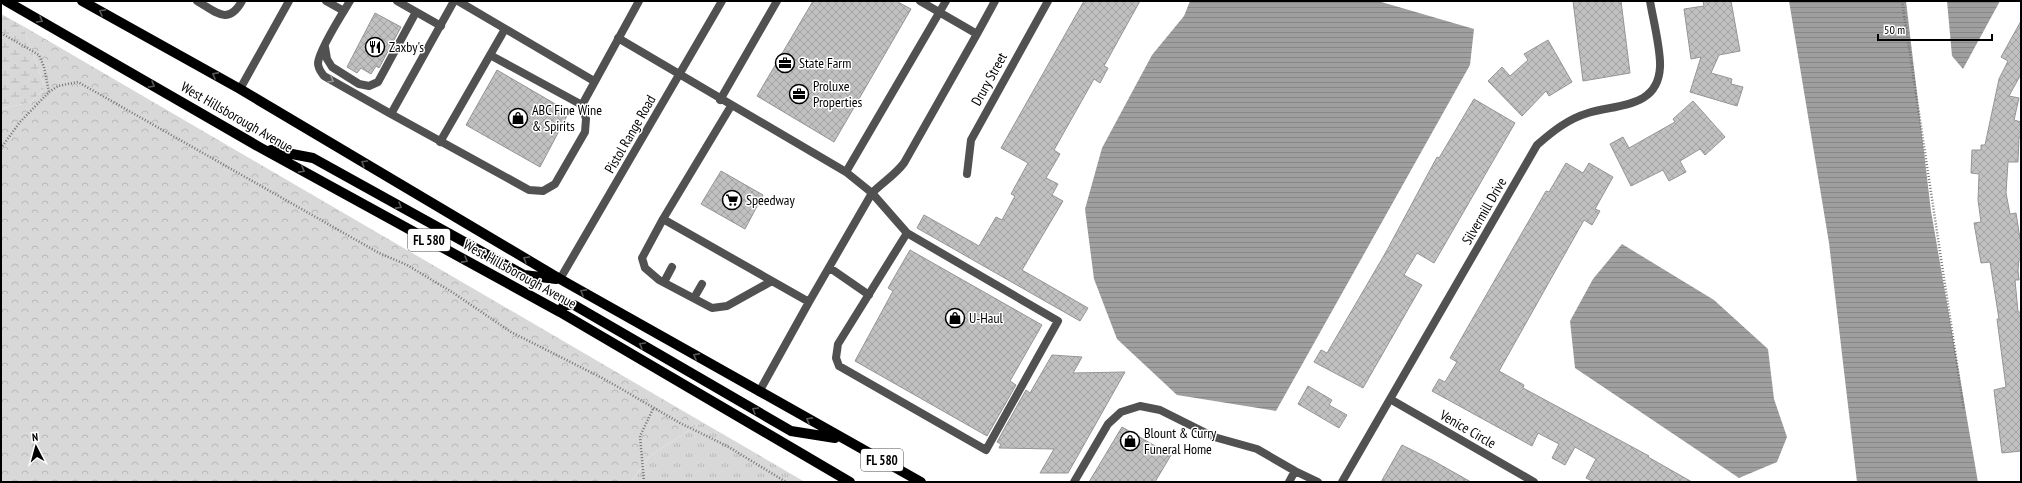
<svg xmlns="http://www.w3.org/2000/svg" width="2022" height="483" font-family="'PT Sans Narrow',sans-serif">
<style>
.grass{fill:url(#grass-tufts)}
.forest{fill:url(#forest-crowns)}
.wetland{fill:url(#wetland-marsh)}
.water{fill:url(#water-rules)}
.building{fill:url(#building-cross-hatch);stroke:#959595}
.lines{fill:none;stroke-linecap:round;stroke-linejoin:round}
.path{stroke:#737373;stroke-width:2.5;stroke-dasharray:1 2;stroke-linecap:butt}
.service{stroke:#515151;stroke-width:8}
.minor{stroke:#515151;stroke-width:8}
.primary{stroke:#000;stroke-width:10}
.oneway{stroke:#595959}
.oneway2{stroke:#979797}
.labels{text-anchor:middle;stroke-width:3;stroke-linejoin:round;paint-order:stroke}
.shield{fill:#fff;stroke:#4c4c4c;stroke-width:1}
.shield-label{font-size:13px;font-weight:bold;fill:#000}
.poi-label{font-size:14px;fill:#000;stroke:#fff;text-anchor:start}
.street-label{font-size:14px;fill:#000;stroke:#fff}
</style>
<defs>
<pattern id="grass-tufts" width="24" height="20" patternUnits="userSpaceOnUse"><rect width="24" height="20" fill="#d8d8d8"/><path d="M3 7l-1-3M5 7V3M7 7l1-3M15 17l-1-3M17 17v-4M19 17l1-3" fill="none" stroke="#b8b8b8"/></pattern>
<pattern id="forest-crowns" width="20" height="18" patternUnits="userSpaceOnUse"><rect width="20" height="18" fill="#d8d8d8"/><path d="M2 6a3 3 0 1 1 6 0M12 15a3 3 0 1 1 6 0" fill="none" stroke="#b8b8b8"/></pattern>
<pattern id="wetland-marsh" width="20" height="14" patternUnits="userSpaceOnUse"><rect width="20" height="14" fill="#d8d8d8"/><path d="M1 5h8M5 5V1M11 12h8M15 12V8" fill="none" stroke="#b8b8b8"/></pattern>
<pattern id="water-rules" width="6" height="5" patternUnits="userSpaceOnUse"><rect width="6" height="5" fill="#9f9f9f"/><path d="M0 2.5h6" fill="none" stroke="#878787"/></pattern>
<pattern id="building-cross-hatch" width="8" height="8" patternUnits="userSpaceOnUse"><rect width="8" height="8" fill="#c0c0c0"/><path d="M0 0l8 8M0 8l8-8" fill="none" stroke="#a3a3a3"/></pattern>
</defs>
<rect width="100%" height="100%" fill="#fff"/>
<path class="grass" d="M 702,422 L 805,482 L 631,482 L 650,456 Z"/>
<path class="forest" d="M 23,26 L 702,422 L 650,456 L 631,482 L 1,482 L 1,109 L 31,102 L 45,88 Z"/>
<path class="wetland" d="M 1,14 L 23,26 L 45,88 L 31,102 L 1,109 Z"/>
<path class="water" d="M 1190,1 L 1378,1 L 1474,29 L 1470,65 L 1276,411 L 1177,395 L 1117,339 L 1094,279 L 1085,209 L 1102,148 L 1152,55 L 1184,16 Z
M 1789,1 L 1906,1 L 1931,211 L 1978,482 L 1857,482 L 1829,243 Z
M 1947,1 L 2000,1 L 1963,69 L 1952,56 Z
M 1622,244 L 1714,300 L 1768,349 L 1774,399 L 1787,437 L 1777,462 L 1739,478 L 1575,368 L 1570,321 L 1593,279 Z"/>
<path class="building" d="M 813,1 L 896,1 L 911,9 L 834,142 L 757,96 Z
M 1084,1 L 1140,1 L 1104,66 L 1108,68 L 1100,83 L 1094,79 L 1054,150 L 1060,154 L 1046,178 L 1058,184 L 1052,195 L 1063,201 L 1022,270 L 1088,308 L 1080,321 L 917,228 L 924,215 L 979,246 L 996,217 L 1002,220 L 1015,196 L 1011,194 L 1028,163 L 1001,148 Z
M 1573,1 L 1621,1 L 1630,73 L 1583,81 Z
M 1703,1 L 1731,1 L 1740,51 L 1719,55 L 1711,73 L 1732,79 L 1731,84 L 1743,87 L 1737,106 L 1690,92 L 1701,57 L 1691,59 L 1684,9 L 1704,6 Z
M 375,13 L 401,27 L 379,68 L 376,66 L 371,74 L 361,68 L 357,73 L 347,67 Z
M 2021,21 L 2021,74 L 2009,96 L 2019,98 L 2014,120 L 2021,122 L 2021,137 L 2019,137 L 2018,162 L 2008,162 L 2006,193 L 2010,214 L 2016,213 L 2021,245 L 2021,259 L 2019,260 L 2018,270 L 2019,280 L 2015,280 L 2018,312 L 2021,312 L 2021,451 L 2002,453 L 1994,390 L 2006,387 L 1997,319 L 1999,319 L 1990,262 L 1981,263 L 1974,223 L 1981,222 L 1978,200 L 1979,174 L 1971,173 L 1972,150 L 1981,150 L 1981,145 L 1985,145 L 1999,79 L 2008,61 L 2001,57 Z
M 1548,40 L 1572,82 L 1549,96 L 1546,91 L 1522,116 L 1488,81 L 1502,67 L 1510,76 L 1528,60 L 1524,54 Z
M 497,70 L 569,112 L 540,167 L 466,125 Z
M 1474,99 L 1515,123 L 1434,263 L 1417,253 L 1404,275 L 1422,285 L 1363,388 L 1314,362 L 1321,350 L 1327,353 L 1386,252 L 1437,157 L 1439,158 Z
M 1693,101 L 1725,137 L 1705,155 L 1700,149 L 1680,161 L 1686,172 L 1669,181 L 1663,170 L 1631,186 L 1610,144 L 1623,137 L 1629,148 L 1675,122 L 1673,119 Z
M 1566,163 L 1583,173 L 1589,163 L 1613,177 L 1595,209 L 1600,211 L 1592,225 L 1584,220 L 1499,371 L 1524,385 L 1523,388 L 1649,456 L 1648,457 L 1692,482 L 1594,482 L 1586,478 L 1596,459 L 1575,447 L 1565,465 L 1552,458 L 1559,444 L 1538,433 L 1532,446 L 1432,391 L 1439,379 L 1445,382 L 1457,362 L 1450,358 L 1546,191 L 1549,192 Z
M 721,171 L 763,195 L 745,229 L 701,204 Z
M 910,250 L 1042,325 L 1010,381 L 1016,385 L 987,436 L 855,361 L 893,291 L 888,288 Z
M 1052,355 L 1082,357 L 1073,373 L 1125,372 L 1068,473 L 1040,473 L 1054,449 L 999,448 L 1001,444 L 997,442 L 1026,390 L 1030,393 Z
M 1308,386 L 1332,400 L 1329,405 L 1347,415 L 1339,428 L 1298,404 Z
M 1122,427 L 1171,455 L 1155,482 L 1089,482 Z
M 1402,445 L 1432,460 L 1471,482 L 1381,482 Z"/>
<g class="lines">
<path class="path" d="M 1902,1 L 1964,410
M 1,33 L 39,55 L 44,67 L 49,92 L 20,122 L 1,148
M 49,92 L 58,86 L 78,82 L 379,253 L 407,265 L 452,292 L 511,332 L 606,380 L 680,423 L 727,446 L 786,482
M 644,482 L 640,436 L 653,409"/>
<path class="service" d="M 197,1 C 216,12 228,26 242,1
M 326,1 L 344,11
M 350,1 C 342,14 319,50 318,63 C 318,69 321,72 324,76 L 391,114
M 397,1 L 441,26
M 454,1 L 391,114 L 529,190 L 543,191 L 555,184 L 585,132 L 586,119 L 582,105 L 639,1
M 458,1 L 594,81
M 977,34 L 995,1
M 618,38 L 846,172 L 872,193 L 809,302 L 759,392
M 325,47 L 327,59 L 332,67 L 359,84 L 369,86 L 378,82 L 416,12
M 490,55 L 582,105
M 240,89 L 289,1
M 720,100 L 777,1
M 731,106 L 663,219 L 642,258 L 645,268 L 659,280 L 712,308 L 727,306 L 772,281 L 809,302
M 440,142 L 505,29
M 846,172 L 946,1
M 663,219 L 772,281
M 907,233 L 838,344 L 836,358 L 839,366 L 986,450 L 1058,321 L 907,233 L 872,193 C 883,182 895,175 904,163 L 977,34 L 920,1
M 830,268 L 869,295
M 664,282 L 672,267
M 694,298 L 702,284
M 1074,482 L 1108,424 L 1121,412 L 1140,406 L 1160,410 L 1214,437 L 1257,449 L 1295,471 L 1318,482
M 1289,482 L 1295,471"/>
<path class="minor" d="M 967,174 L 971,140 L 1048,1
M 560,279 L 722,1
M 1390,399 L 1534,482
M 1342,482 L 1537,145 C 1553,131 1568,119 1588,113 C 1618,104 1658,108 1660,67 C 1661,50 1653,19 1650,1"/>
<path class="primary" d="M 6,1 L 261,148 L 560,312 L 850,482
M 82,1 L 240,89 L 560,279 L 921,482
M 271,150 L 313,158 L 524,275 L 556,279
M 560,312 L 564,305 L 574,305 L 791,431 L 835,438"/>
</g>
<defs><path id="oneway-chevron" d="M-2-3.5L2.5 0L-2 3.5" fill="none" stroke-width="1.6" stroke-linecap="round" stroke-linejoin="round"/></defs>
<g class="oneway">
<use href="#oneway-chevron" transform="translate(102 12) rotate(-151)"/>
<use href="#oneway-chevron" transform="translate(40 20) rotate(30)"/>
<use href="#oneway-chevron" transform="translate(215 75) rotate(-151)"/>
<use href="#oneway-chevron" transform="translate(152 85) rotate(30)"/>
<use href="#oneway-chevron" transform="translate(364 163) rotate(-149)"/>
<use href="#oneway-chevron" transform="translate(302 170) rotate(29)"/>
<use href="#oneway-chevron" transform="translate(399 206) rotate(29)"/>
<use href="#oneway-chevron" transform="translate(526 259) rotate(-149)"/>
<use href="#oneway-chevron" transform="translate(465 260) rotate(29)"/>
<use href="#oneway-chevron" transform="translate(583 292) rotate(-151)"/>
<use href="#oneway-chevron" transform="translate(642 345) rotate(-150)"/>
<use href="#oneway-chevron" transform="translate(696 356) rotate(-151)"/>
<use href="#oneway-chevron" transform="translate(755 410) rotate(-150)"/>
<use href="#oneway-chevron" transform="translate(809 420) rotate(-151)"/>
</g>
<use class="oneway2" href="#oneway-chevron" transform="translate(331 80) rotate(30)"/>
<defs>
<g id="restaurant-ring" transform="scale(1)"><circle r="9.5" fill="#fff" stroke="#000" stroke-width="1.5"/><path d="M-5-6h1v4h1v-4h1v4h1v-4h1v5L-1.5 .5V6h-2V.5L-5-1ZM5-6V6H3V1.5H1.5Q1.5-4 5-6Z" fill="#000"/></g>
<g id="office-ring" transform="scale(1)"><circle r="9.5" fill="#fff" stroke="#000" stroke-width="1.5"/><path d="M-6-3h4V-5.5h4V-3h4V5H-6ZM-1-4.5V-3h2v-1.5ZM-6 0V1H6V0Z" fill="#000"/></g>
<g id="shop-ring" transform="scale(1)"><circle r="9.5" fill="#fff" stroke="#000" stroke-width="1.5"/><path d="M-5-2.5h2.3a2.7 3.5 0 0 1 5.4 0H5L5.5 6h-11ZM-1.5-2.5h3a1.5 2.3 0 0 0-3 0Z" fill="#000"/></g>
<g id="supermarket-ring" transform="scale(1)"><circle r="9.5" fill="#fff" stroke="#000" stroke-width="1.5"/><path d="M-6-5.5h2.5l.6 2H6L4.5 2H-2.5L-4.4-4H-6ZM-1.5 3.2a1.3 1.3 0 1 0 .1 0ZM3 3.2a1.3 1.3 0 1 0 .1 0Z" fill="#000"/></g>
</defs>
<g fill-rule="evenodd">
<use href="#restaurant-ring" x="375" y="47"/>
<use href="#office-ring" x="785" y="63"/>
<use href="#office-ring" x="799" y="94"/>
<use href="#shop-ring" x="518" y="118"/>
<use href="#supermarket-ring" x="732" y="200"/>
<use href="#shop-ring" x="955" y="318"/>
<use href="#shop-ring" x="1130" y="441"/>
</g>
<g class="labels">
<g class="shield">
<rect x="408" y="229" width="42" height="22" rx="3"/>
<rect x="861" y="449" width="42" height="22" rx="3"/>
</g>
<g class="shield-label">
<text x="429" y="245">FL 580</text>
<text x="882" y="465">FL 580</text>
</g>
<g class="poi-label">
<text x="389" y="52">Zaxby's</text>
<text x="799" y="68">State Farm</text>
<text x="813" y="91">Proluxe<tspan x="813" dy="16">Properties</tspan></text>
<text x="532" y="115">ABC Fine Wine<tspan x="532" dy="16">&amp; Spirits</tspan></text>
<text x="746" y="205">Speedway</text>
<text x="969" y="323">U-Haul</text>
<text x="1144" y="438">Blount &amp; Curry<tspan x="1144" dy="16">Funeral Home</tspan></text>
</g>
<g class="street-label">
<text transform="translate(989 79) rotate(-61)" y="5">Drury Street</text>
<text transform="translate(237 117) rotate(30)" y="5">West Hillsborough Avenue</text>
<text transform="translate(630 134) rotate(-60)" y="5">Pistol Range Road</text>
<text transform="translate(1484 211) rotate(-60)" y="5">Silvermill Drive</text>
<text transform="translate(520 274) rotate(29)" y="5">West Hillsborough Avenue</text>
<text transform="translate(1468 429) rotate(30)" y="5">Venice Circle</text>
</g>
</g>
<rect width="2022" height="483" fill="none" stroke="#000000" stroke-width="4"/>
<g transform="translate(36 447) rotate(354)" stroke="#ffffff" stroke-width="3" paint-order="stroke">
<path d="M0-3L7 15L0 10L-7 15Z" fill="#000000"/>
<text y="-6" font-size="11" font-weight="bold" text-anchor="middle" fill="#000000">N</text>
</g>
<path d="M1878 34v6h114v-6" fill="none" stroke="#000000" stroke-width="2"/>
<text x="1884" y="34" font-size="12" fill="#000000" stroke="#ffffff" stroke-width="3" paint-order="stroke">50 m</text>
</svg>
